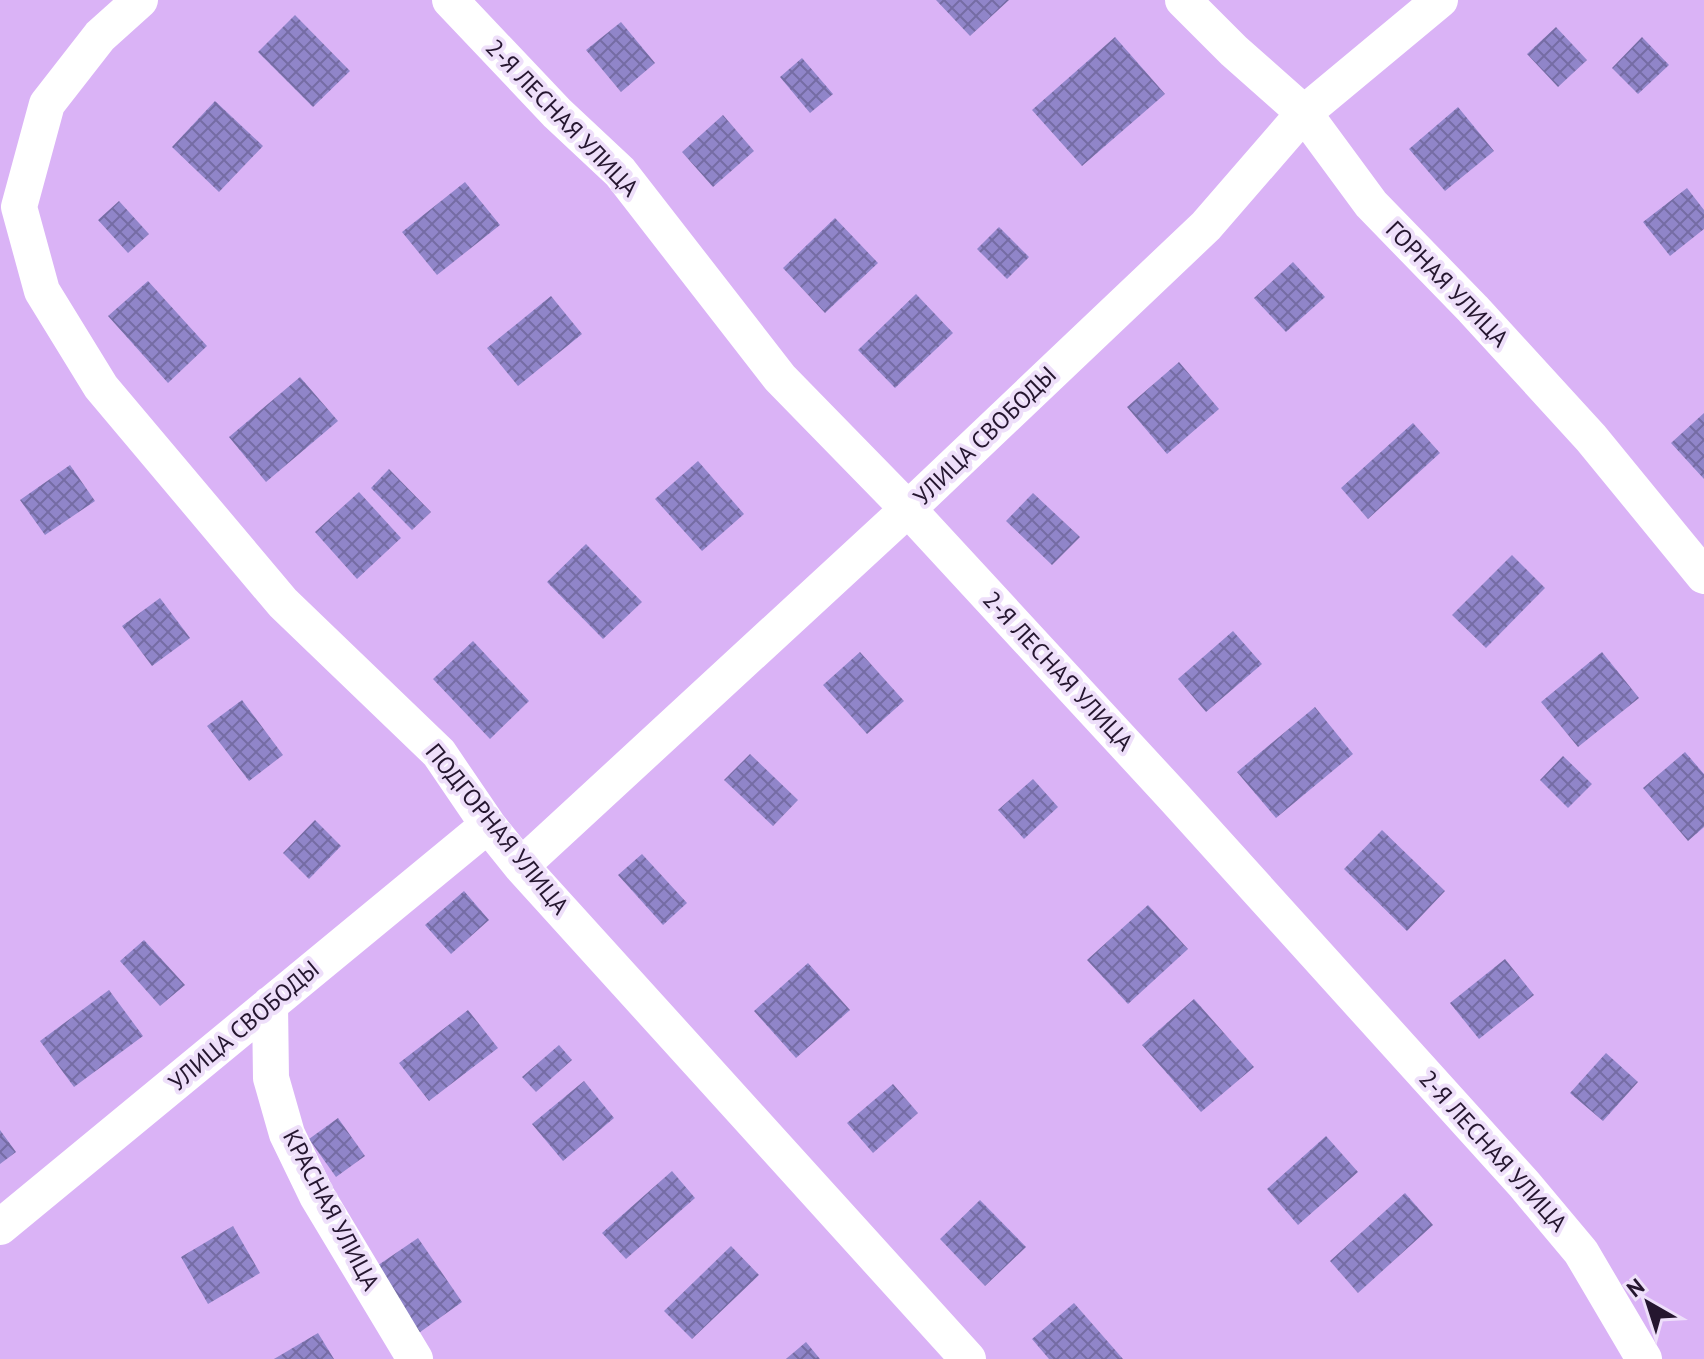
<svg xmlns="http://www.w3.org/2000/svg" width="1704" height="1359" font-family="'PT Sans',sans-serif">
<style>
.building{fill:url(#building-cross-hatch)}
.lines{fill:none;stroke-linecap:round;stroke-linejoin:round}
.minor{stroke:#fff;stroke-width:36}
.labels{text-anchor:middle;stroke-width:8;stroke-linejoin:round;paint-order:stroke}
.street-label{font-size:24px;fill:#25162f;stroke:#eedffa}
</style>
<defs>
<pattern id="building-cross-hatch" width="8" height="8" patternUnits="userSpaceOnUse" patternTransform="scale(2)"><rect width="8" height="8" fill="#9085c9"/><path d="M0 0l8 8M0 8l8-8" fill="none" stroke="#756ca4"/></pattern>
</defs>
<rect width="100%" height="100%" fill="#dab3f6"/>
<path class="building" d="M 936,0 L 1009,0 L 970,36 Z
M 295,15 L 350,71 L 313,107 L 258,52 Z
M 621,22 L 655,63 L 621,92 L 586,50 Z
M 1556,27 L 1587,60 L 1558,87 L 1527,54 Z
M 1115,37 L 1165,94 L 1082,166 L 1032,110 Z
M 1642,37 L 1669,65 L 1638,94 L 1612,68 Z
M 802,58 L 833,94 L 810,113 L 780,77 Z
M 215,101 L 263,146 L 219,192 L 172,147 Z
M 1458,107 L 1494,151 L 1445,191 L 1409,149 Z
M 723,115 L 754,151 L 713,187 L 682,152 Z
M 465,182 L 500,225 L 437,275 L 402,232 Z
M 1687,188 L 1704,210 L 1704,229 L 1670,256 L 1643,222 Z
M 119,201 L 149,234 L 128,253 L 98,220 Z
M 835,218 L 878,263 L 825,313 L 783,268 Z
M 999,227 L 1029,257 L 1007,279 L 977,249 Z
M 1293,262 L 1325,297 L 1286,332 L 1254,298 Z
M 148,281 L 207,346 L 168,383 L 108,316 Z
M 916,294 L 953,333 L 895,388 L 858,350 Z
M 551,296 L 582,334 L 518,386 L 487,348 Z
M 1179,362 L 1219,409 L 1167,454 L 1127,407 Z
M 300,377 L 338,421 L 266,482 L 229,437 Z
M 1704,413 L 1704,479 L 1671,443 Z
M 1413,423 L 1440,453 L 1368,519 L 1341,488 Z
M 698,461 L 744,514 L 702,551 L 655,499 Z
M 70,465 L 95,501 L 45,535 L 20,500 Z
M 389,469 L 431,512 L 412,530 L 371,488 Z
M 359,492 L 401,538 L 357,579 L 315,532 Z
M 1033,493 L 1080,537 L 1052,565 L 1006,521 Z
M 586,544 L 642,602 L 603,639 L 547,582 Z
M 1512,555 L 1545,588 L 1486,648 L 1452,615 Z
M 160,598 L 190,638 L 152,666 L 122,626 Z
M 1233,631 L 1262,664 L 1206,712 L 1178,679 Z
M 473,641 L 529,701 L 490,739 L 433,679 Z
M 860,652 L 904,701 L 867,734 L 823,685 Z
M 1602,652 L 1639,698 L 1578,747 L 1541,702 Z
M 242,700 L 283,755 L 249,781 L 207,726 Z
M 1315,707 L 1353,754 L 1276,818 L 1237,772 Z
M 1685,752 L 1704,774 L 1704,827 L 1688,841 L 1643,788 Z
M 750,754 L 798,800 L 773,826 L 724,780 Z
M 1563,756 L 1592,784 L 1568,808 L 1540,780 Z
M 1033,779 L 1058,807 L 1024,839 L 998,810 Z
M 315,820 L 341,846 L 309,879 L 283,853 Z
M 1382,830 L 1445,891 L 1407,931 L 1344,869 Z
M 642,854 L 687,903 L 663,925 L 618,875 Z
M 464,891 L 489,920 L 451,954 L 425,925 Z
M 1148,905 L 1188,949 L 1128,1004 L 1087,960 Z
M 144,940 L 185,985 L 160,1006 L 120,961 Z
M 1505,959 L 1534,995 L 1479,1039 L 1450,1003 Z
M 808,963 L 850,1010 L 796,1058 L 754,1011 Z
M 109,990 L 143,1036 L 74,1087 L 40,1041 Z
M 1194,999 L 1254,1067 L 1201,1112 L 1142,1045 Z
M 468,1010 L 498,1048 L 429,1101 L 399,1063 Z
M 559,1045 L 572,1060 L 536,1092 L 522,1077 Z
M 1606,1053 L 1638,1082 L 1603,1121 L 1570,1093 Z
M 584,1081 L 614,1118 L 563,1161 L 532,1124 Z
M 893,1084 L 918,1113 L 873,1153 L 847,1123 Z
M 338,1118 L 365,1156 L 336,1177 L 309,1139 Z
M 0,1130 L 16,1152 L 0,1164 Z
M 1326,1136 L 1358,1172 L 1298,1225 L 1267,1189 Z
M 672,1171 L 695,1198 L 626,1259 L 602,1233 Z
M 1405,1193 L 1433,1225 L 1358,1293 L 1330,1261 Z
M 980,1200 L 1026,1247 L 985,1286 L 940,1239 Z
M 233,1226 L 260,1273 L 208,1304 L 181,1257 Z
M 418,1238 L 462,1302 L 416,1335 L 371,1270 Z
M 731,1246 L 759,1275 L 692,1339 L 664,1311 Z
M 1074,1303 L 1123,1359 L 1049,1359 L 1032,1339 Z
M 318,1333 L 334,1359 L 274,1359 Z
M 806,1342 L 820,1359 L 786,1359 Z"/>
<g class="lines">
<path class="minor" d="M 140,0 L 100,36 L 47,104 L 19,207 L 42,291 L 101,387 L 283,603 L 439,753 L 488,825 L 521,866 L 968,1359
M 450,0 L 557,113 L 620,172 L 780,378 L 908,509 L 1173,796 L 1524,1184 L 1581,1252 L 1644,1359
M 1183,0 L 1234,51 L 1304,113 L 1371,204 L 1473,309 L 1591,438 L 1704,576
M 521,866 L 908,509 L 1206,226 L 1304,113 L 1440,0
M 270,1004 L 271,1078 L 287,1134 L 317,1196 L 415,1359
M 0,1227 L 488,825"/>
</g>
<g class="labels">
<g class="street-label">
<text transform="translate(562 118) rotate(46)" y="8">2-Я ЛЕСНАЯ УЛИЦА</text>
<text transform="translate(1447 284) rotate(46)" y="8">ГОРНАЯ УЛИЦА</text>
<text transform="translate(985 436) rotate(-44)" y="8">УЛИЦА СВОБОДЫ</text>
<text transform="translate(1058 671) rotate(47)" y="8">2-Я ЛЕСНАЯ УЛИЦА</text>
<text transform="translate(497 829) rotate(51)" y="8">ПОДГОРНАЯ УЛИЦА</text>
<text transform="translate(244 1026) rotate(-40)" y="8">УЛИЦА СВОБОДЫ</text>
<text transform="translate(1493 1151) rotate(48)" y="8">2-Я ЛЕСНАЯ УЛИЦА</text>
<text transform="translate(331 1210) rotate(62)" y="8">КРАСНАЯ УЛИЦА</text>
</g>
</g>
<g transform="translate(1648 1303) rotate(321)" stroke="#eedffa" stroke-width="6" paint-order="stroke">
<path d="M0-6L14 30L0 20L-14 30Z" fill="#25162f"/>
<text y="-12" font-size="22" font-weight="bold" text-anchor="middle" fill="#25162f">N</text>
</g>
</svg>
